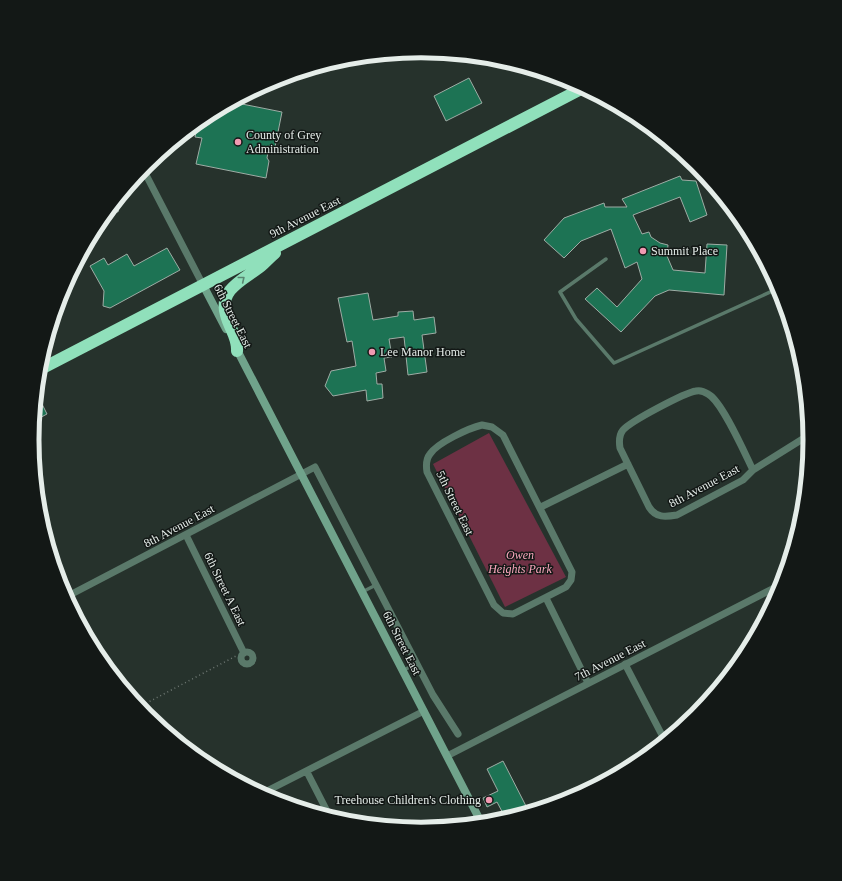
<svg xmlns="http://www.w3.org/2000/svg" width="842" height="881" font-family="'Times New Roman',serif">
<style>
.green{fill:#6d3144}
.building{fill:#1d7354;stroke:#9eaca5}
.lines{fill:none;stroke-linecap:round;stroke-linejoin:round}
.path{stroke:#6e7873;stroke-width:1.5;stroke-dasharray:1 3;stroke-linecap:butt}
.lane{stroke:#5a796a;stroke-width:3.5}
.street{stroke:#5a796a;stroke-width:7}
.secondary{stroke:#70a38b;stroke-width:8}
.highway{stroke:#90e0bb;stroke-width:12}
.oneway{stroke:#588671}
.poi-dot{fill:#f19ab2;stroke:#131816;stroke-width:1.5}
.labels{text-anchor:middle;stroke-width:3;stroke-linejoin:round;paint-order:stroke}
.poi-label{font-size:12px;fill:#e5ede9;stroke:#131816;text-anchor:start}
.street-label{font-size:12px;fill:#e5ede9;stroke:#131816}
.park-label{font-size:12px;font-style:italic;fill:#f8a6bc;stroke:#131816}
.rim{fill:none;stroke:#e5ede9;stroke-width:5}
</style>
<rect width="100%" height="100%" fill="#26322c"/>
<path class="green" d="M 489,433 L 566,577 L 505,607 L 433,464 Z"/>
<path class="building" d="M 469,78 L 482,103 L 446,121 L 434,96 Z
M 232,102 L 282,112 L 275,147 L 269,146 L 267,158 L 269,161 L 266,178 L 196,164 L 202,138 L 195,137 L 198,123 L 205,117 Z
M 680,176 L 682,180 L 696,181 L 707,215 L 690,222 L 680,197 L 633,215 L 642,234 L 649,232 L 651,237 L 660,243 L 668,245 L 667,256 L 673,270 L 705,273 L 707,244 L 727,245 L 724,295 L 669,290 L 655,296 L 621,332 L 585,299 L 597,288 L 617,307 L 642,279 L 637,262 L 625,268 L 611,229 L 581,241 L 564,258 L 544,240 L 564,218 L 604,203 L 605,207 L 627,207 L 622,199 Z
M 122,195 L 118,212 L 109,211 Z
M 167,248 L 180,270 L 110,308 L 103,306 L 104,291 L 90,266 L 104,258 L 108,265 L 127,254 L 134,266 Z
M 368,293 L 373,320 L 398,316 L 398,312 L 413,311 L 414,320 L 434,317 L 436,333 L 422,335 L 427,372 L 408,375 L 404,337 L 389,339 L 392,357 L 384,358 L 386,371 L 376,373 L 377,384 L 382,384 L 383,398 L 367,401 L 366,390 L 333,396 L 325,386 L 331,371 L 356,366 L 352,341 L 347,342 L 338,298 Z
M 37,394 L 47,414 L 34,421 Z
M 503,761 L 527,808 L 506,819 L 497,802 L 487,807 L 483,798 L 498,791 L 487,769 Z"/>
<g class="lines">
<path class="path" d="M 139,707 L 236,656"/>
<path class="lane" d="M 606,259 L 560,292 L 576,319 L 614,363 L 779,288
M 362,592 L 376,585
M 404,670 L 417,663"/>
<path class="street" d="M 143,169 L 203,285
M 482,425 L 492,427 L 503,435 L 572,572 L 571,580 L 566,587 L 513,614 L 503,613 L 494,605 L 427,472 C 426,466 426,459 430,454 C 437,443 469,428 482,425 Z
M 753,470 C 745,454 722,401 708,394 C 705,392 700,390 696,391 C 684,393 631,421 623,430 C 619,435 619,442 620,448 L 649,507 C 656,518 665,517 677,515 L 743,480 L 753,470 L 809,435
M 541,507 L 628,464
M 186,535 L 244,653
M 61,588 L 74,612
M 66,597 L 315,467 L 433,695 L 458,734
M 546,598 L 588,683
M241 658a6 6 0 1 1 12 0a6 6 0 1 1-12 0Z
M 625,664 L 664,739
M 447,756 L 782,584
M 307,772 L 330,817
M 261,794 L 424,711"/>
<path class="secondary" d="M 203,285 L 226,329
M 235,346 L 482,824"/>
<path class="highway" d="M 237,351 C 238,337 229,328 226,315 C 218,289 245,279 261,266 C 266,262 270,257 275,253
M 39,370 L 583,88"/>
</g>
<defs><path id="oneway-chevron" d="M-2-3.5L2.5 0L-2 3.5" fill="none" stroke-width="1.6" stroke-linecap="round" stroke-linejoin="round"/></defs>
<use class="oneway" href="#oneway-chevron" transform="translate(242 279) rotate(-39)"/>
<g class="poi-dot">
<circle cx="238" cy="142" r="4"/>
<circle cx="643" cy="251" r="4"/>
<circle cx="372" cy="352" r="4"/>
<circle cx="489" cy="800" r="4"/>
</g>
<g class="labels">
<g class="poi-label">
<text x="246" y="139">County of Grey<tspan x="246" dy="14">Administration</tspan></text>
<text x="651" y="255">Summit Place</text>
<text x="380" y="356">Lee Manor Home</text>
<text x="481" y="804" text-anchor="end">Treehouse Children's Clothing</text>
</g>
<g class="street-label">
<text transform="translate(305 217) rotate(-27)" y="4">9th Avenue East</text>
<text transform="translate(233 316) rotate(63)" y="4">6th Street East</text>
<text transform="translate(704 486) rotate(-28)" y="4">8th Avenue East</text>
<text transform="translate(455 503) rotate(64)" y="4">5th Street East</text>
<text transform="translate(179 526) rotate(-28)" y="4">8th Avenue East</text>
<text transform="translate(225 589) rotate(64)" y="4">6th Street A East</text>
<text transform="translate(402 643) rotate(63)" y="4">6th Street East</text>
<text transform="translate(610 660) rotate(-27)" y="4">7th Avenue East</text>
</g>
<g class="park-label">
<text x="520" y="559">Owen<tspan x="520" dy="14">Heights Park</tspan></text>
</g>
</g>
<path d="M0 0H842V881H0ZM39 440a382 382 0 1 1 764 0a382 382 0 1 1-764 0Z" fill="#131816" fill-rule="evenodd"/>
<path class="rim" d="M39 440a382 382 0 1 1 764 0a382 382 0 1 1-764 0Z"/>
</svg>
